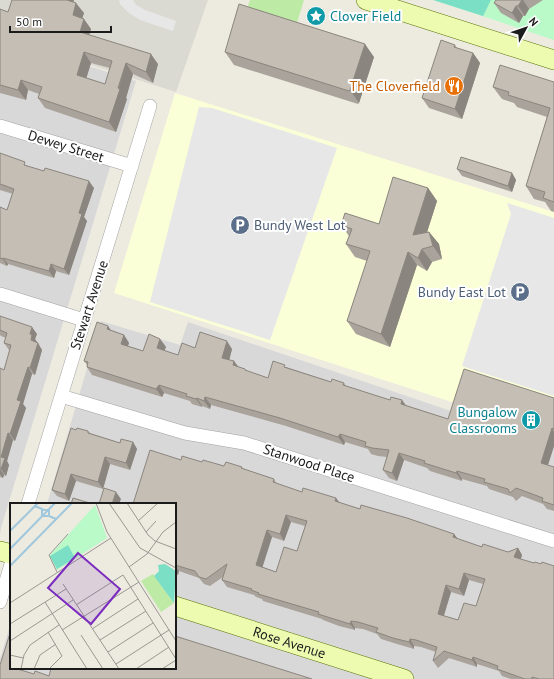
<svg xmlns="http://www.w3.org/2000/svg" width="554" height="679" font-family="'PT Sans',sans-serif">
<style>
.residential{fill:#d9d8d8}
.education{fill:#faffd7}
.airport{fill:#dbdad2}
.grass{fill:#bdeaa4}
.park{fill:#bafac8}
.pitch{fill:#7bdfc6}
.parking{fill:#e7e7e7}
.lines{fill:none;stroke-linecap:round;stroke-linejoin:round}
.street-casing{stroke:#a2a2a2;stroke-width:14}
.secondary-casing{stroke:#587202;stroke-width:20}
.street{stroke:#fff;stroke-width:13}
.secondary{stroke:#edfbb1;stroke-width:19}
.wall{fill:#a9a39b;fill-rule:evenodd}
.shaded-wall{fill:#8a857e}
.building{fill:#c5beb4;stroke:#8a857e;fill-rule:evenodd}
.labels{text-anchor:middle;stroke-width:4;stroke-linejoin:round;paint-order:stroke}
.culture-label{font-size:14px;fill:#0d838f;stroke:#fff;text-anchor:start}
.food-label{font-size:14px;fill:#c56008;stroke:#fff;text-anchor:end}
.street-label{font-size:14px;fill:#1b1b1b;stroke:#fff}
.service-label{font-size:14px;fill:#4e5e75;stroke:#fff;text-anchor:start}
.inset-river{fill:none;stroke:#9fc7dd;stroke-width:2}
.inset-road{fill:none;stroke:#999891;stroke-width:1}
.view{fill:#7b2cbf;fill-opacity:0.15;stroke:#7b2cbf;stroke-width:2}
.inset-edge{fill:none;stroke:#1b1b1b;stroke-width:2}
</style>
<rect width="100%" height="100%" fill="#edebe0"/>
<path class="residential" d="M 0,38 L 136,81 L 1,528 L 0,535 Z
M 101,321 L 180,345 L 188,322 L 554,446 L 554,679 L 0,679 L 0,659 L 11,622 L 11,668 L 175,668 L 175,504 L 47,504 Z"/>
<path class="education" d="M 175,93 L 554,212 L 554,435 L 114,293 Z"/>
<path class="airport" d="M 0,0 L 208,0 L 176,92 L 0,36 Z"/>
<path class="grass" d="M 250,0 L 304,0 L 296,26 L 246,12 Z"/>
<path class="park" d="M 434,0 L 554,0 L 554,40 Z"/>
<path class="pitch" d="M 433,0 L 491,0 L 483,16 Z"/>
<path class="parking" d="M 119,0 L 133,0 L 136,5 L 145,10 L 176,21 L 173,31 L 140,20 L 129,13 L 120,4 Z
M 199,107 L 212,108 L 337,148 L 270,340 L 150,302 Z
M 507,203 L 554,218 L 554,396 L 462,366 L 511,214 Z"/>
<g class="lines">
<g class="street-casing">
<path id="street" d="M 0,126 L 132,166
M 0,294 L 84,320
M 61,396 L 185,433 L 244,443 L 554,541
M 28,504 L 150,106
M 0,602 L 11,564"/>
</g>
<g class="secondary-casing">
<g id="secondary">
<path d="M 366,0 L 554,60"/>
<path d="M 0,551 L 11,554"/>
<path id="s1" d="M 175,606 L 404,679"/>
</g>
</g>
<use href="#street" class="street"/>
<use href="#secondary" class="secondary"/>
</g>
<path class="wall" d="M 12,0 L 74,0 L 73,2 L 84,13 L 82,18 L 91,29 L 89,35 L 158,64 L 153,83 L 133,74 L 126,98 L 127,99 L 116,132 L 45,108 L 38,98 L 39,94 L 28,90 L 26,100 L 0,93 L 0,9 L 8,12 ZM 91,63 L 110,68 L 105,84 L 86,78 Z
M 496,0 L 543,0 L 529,9 L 525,16 L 523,16 L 519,23 L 501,13 L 494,3 Z
M 455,45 L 457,48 L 473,53 L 480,63 L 462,119 L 429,108 L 422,98 Z
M 225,52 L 374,57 L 359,103 L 358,104 L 234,65 Z
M 554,82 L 554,212 L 551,211 L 545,202 L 534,199 L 526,186 L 547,117 L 517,107 L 514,103 L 502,99 L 493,87 Z
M 0,153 L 28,166 L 94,188 L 84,217 L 87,221 L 69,275 L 56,271 L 54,278 L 8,264 L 7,266 L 0,263 L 0,207 L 7,210 L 13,194 L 0,190 Z
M 457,169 L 512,173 L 516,180 L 512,192 L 462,176 Z
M 428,188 L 437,201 L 427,232 L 429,232 L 439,244 L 442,259 L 432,262 L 427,271 L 417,265 L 390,347 L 356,334 L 347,321 L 367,261 L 355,257 L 346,244 L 349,236 L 341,225 L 379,224 Z
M 0,316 L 37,334 L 35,339 L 42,350 L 35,375 L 32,374 L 23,404 L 26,408 L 15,441 L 13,440 L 7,461 L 9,465 L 6,476 L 4,475 L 3,478 L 0,477 L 0,368 L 4,370 L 10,350 L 9,350 L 4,343 L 6,338 L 1,336 L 0,335 Z
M 111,330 L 124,335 L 129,343 L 128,346 L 143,351 L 160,339 L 166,347 L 164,351 L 178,355 L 195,348 L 232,349 L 229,360 L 234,361 L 238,367 L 245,369 L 247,371 L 268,378 L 286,367 L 331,382 L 344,383 L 346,386 L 448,419 L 554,398 L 554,446 L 548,465 L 554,467 L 554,511 L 547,509 L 543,504 L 522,496 L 516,501 L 513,497 L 489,489 L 487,486 L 462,479 L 462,481 L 430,471 L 427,468 L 404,460 L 397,481 L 389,478 L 383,470 L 387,457 L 378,456 L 371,454 L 368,449 L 345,442 L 344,445 L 286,426 L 211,405 L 210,409 L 202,406 L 202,407 L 192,404 L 190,401 L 164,393 L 162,397 L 92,375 L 87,367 L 87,365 L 84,361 Z
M 76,430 L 88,431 L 90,433 L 120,443 L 133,442 L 137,449 L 130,470 L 110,464 L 103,489 L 76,481 L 69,501 L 57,496 L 52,490 Z
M 181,460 L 202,462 L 224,466 L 242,467 L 243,469 L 274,479 L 277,484 L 302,492 L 336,498 L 340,503 L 360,509 L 454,534 L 458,539 L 482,547 L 508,552 L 518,548 L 522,555 L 521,559 L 554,679 L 511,679 L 502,676 L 499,671 L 477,664 L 477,667 L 449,658 L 438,668 L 433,661 L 436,652 L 421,647 L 414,646 L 414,649 L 397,644 L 381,639 L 377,634 L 363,629 L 355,628 L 355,630 L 339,626 L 323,620 L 322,619 L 263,601 L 262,599 L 256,597 L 254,595 L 227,587 L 222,580 L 223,577 L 210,586 L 204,584 L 199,578 L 179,571 L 178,575 L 175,574 L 175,504 ZM 291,522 L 305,526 L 297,551 L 276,572 L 262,567 L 272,537 L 284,541 ZM 469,580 L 483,584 L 476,606 L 458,620 L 444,616 L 451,592 L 464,596 Z"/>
<path class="shaded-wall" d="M 65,0 L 74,0 L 71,9 Z
M 522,0 L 523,0 L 529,9 L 525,16 L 518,6 Z
M 76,3 L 84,13 L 80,25 L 73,15 Z
M 516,6 L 523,16 L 519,23 L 512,13 Z
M 84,19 L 91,29 L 87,42 L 80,32 Z
M 365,44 L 374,57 L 359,103 L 350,90 Z
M 84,52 L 91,63 L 84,86 L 77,75 Z
M 473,53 L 480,63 L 462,119 L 455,109 Z
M 151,54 L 158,64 L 153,83 L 146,72 Z
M 126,63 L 133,74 L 126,98 L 127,99 L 116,132 L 109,122 Z
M 21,80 L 28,90 L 26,100 L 18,90 Z
M 512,173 L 516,180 L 512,192 L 508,186 Z
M 89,181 L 94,188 L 84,217 L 87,221 L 69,275 L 64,269 L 79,213 Z
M 428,188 L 437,201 L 422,248 L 413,235 Z
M 429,232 L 439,244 L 442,259 L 433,246 Z
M 422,249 L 432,262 L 427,271 L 418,258 Z
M 408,252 L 417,265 L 390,347 L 381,334 Z
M 3,258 L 8,264 L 7,266 L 3,259 Z
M 51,264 L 56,271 L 54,278 L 49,271 Z
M 108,326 L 113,333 L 107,329 Z
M 32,327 L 37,334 L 35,339 L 37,342 L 35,347 L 31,340 L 30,334 Z
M 124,335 L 129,343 L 126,351 L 121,344 Z
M 160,339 L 166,347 L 162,356 L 157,348 Z
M 227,341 L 232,349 L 228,365 L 222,358 Z
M 38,343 L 42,350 L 35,375 L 30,368 Z
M 234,361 L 240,369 L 233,365 Z
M 28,367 L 32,374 L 23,404 L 26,408 L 15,441 L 10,434 L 17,400 Z
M 159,385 L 164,393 L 162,397 L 156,389 Z
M 205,397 L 211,405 L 210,409 L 204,401 Z
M 197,398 L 202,406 L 202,407 L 196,399 Z
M 402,400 L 408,408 L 401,404 Z
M 552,428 L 554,432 L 554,446 L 546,471 L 541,463 Z
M 8,433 L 13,440 L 7,461 L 9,465 L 6,476 L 1,469 L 1,457 Z
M 340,434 L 345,442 L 344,445 L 338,437 Z
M 133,442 L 137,449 L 130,470 L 126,463 Z
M 399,453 L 404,460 L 397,481 L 392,473 Z
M 105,457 L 110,464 L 103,489 L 98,482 Z
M 0,469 L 4,475 L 3,478 L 0,474 Z
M 457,471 L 462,479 L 462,481 L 456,473 Z
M 71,474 L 76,481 L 69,501 L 65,494 Z
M 116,492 L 121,499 L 119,504 L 112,504 Z
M 336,498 L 341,505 L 335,501 Z
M 286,515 L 291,522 L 284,541 L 280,534 Z
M 267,530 L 272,537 L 261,572 L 256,565 Z
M 454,534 L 459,541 L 453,537 Z
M 518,548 L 522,555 L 519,564 L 514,557 Z
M 175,566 L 179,571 L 178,575 L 175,571 Z
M 464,573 L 469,580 L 464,596 L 459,589 Z
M 446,585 L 451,592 L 442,621 L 438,614 Z
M 351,621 L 355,628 L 355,630 L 350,624 Z
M 410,639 L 414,646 L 414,649 L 409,642 Z
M 473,657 L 477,664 L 477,667 L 472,660 Z
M 14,668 L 21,668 L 19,675 Z"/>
<path class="building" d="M 12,0 L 67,0 L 76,3 L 73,15 L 84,19 L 80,32 L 151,54 L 146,72 L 126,63 L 118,88 L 120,89 L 109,122 L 38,98 L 42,87 L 21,80 L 18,90 L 0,85 L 0,9 L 8,12 ZM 84,52 L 112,61 L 105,84 L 77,75 Z
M 496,0 L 522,0 L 518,6 L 516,6 L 512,13 L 494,3 Z
M 239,4 L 365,44 L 350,90 L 349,91 L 225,52 Z
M 441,40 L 455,45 L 454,47 L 473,53 L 455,109 L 422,98 Z
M 500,65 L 554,82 L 554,202 L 543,198 L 545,192 L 526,186 L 550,108 L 508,95 L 509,92 L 493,87 Z
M 0,153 L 25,162 L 24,165 L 44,171 L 45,168 L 89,181 L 79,213 L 82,214 L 64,269 L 51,264 L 49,271 L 3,258 L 3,259 L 0,258 L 0,207 L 7,210 L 14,189 L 0,184 Z
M 461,157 L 512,173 L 508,186 L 457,169 Z
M 393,177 L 428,188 L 413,235 L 429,232 L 433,246 L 422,249 L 418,258 L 408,252 L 381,334 L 347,321 L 370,251 L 346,244 L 352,229 L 341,225 L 345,213 L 379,224 Z
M 0,316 L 32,327 L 30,334 L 32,335 L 31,340 L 38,343 L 30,368 L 28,367 L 17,400 L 21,401 L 10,434 L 8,433 L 1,457 L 5,458 L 1,469 L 0,468 L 0,368 L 4,370 L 11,345 L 4,343 L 7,333 L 0,330 Z
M 97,322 L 108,326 L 107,329 L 124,335 L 121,344 L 143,351 L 149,334 L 160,339 L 157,348 L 178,355 L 182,343 L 195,348 L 200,332 L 227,341 L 222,358 L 234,361 L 233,365 L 245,369 L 245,370 L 268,378 L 273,361 L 285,365 L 284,367 L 331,382 L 332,379 L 344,383 L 343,385 L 390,400 L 391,397 L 402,400 L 401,404 L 448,419 L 464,369 L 554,398 L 554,429 L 552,428 L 541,463 L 554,467 L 554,505 L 542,501 L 543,498 L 516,488 L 510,493 L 508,489 L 484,482 L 485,479 L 457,471 L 456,473 L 424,463 L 425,461 L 399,453 L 392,473 L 383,470 L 389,450 L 372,448 L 365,446 L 366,442 L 340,434 L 338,437 L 280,418 L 205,397 L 204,401 L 197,398 L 196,399 L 186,396 L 187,394 L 159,385 L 156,389 L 87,367 L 88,362 L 84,361 Z
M 71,428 L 76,430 L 77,428 L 88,431 L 88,433 L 120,443 L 121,439 L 133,442 L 126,463 L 105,457 L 98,482 L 71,474 L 65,494 L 52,490 Z
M 150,450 L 181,460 L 182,456 L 202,462 L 203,460 L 224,466 L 226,462 L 242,467 L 241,468 L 274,479 L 273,482 L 302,492 L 303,488 L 323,494 L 336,498 L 335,501 L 360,509 L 361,505 L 407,518 L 454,534 L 453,537 L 482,547 L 483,544 L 508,552 L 518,548 L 514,557 L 534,563 L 535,562 L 541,564 L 542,562 L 554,566 L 554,679 L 539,679 L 532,677 L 532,679 L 525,679 L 497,669 L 498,666 L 473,657 L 472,660 L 444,651 L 433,661 L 437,647 L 416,640 L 410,639 L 409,642 L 393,638 L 376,632 L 378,628 L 358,622 L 351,621 L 350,624 L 318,614 L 319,612 L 258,594 L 259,593 L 251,590 L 252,589 L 222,580 L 227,564 L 206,579 L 199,577 L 195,571 L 175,565 L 175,504 L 133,504 ZM 286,515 L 307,521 L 297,551 L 284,547 L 276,572 L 256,565 L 267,530 L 280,534 ZM 464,573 L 485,579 L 476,606 L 464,603 L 458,620 L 438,614 L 446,585 L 459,589 Z
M 104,488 L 116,492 L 112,504 L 99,504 Z
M 73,498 L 93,504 L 71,504 Z
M 11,630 L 11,668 L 14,668 L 34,674 L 35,671 L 49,676 L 51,668 L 175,668 L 175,636 L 312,679 L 0,679 L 0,665 Z"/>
<defs>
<g id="sight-disc" transform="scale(1)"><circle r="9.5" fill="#0f9aa8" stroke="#fff"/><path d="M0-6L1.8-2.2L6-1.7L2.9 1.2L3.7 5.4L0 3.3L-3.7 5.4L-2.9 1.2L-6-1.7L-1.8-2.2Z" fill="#fff"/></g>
<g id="restaurant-disc" transform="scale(1)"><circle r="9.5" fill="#e8710a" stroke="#fff"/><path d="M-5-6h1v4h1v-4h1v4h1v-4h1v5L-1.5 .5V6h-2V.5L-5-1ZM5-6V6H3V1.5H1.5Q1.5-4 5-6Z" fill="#fff"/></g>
<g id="parking-disc" transform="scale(1)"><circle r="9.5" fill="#5c6f8a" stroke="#fff"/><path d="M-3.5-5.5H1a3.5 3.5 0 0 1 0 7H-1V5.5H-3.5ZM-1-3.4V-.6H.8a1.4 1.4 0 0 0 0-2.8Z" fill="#fff"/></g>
<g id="building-disc" transform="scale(1)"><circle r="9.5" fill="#0f9aa8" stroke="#fff"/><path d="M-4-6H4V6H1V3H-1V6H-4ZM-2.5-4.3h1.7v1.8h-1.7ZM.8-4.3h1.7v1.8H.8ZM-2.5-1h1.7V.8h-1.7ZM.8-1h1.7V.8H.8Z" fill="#fff"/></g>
</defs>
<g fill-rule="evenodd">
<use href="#sight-disc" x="316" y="16"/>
<use href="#restaurant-disc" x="454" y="86"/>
<use href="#parking-disc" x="240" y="225"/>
<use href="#parking-disc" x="520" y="292"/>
<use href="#building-disc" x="531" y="420"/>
</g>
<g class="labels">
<g class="culture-label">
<text x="330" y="21">Clover Field</text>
<text x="517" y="417" text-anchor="end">Bungalow<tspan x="517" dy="16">Classrooms</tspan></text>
</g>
<g class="food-label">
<text x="440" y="91">The Cloverfield</text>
</g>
<g class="street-label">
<text transform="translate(66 146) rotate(17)" y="5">Dewey Street</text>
<text transform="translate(89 305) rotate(-72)" y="5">Stewart Avenue</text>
<text transform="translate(309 463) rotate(18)" y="5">Stanwood Place</text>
<text dy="5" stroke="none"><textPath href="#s1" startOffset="120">Rose Avenue</textPath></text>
</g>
<g class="service-label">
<text x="254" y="230">Bundy West Lot</text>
<text x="506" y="297" text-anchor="end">Bundy East Lot</text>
</g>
</g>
<g transform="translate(10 503)">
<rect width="166" height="166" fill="#edebe0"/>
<path d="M 143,71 L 164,100 L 151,109 L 131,78 Z" fill="#bdeaa4"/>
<path d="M 85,2 L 97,35 L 47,67 L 39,53 Z" fill="#bafac8"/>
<path d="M 58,42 L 65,55 L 47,66 L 40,53 ZM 155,61 L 166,68 L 164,100 L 144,73 L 149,68 L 148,62 Z" fill="#7bdfc6"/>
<path class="inset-river" d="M 25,3 L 34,7 L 39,6 L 39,13 L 46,16M 32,6 L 32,13 L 39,13M 0,28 L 28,0M 0,46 L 45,0M 0,63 L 62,0"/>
<path class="inset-road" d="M 86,0 L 97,29 L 166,138M 99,0 L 130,45 L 166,65M 117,0 L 138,32 L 145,38 L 166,46M 128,18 L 148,0M 136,29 L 146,18M 119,64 L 137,51 L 153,29 L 166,19M 47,69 L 39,52 L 58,31M 53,81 L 109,166M 35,99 L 77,166M 0,100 L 101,35M 66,102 L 113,72 L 166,156M 0,121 L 56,86M 82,126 L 128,96M 52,127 L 129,79M 38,129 L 52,153 L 39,166M 71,132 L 93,166M 90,137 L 136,108M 0,138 L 63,97M 98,149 L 143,120M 0,152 L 13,155M 106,161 L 159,127M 11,166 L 14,152 L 20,142 L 49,122M 24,166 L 30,152 L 46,141M 126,166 L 159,144M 152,166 L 166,157"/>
<path class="view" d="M 68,50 L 110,86 L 81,121 L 38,85 Z"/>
<rect width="166" height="166" class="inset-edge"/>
</g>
<g transform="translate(526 28) rotate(50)" stroke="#ffffff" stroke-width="3" paint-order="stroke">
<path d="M0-3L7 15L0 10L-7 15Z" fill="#1b1b1b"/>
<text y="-6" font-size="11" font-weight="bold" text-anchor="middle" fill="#1b1b1b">N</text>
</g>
<path d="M10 26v6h101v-6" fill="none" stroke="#1b1b1b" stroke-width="2"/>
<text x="16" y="26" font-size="12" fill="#1b1b1b" stroke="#ffffff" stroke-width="3" paint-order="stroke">50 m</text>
</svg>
